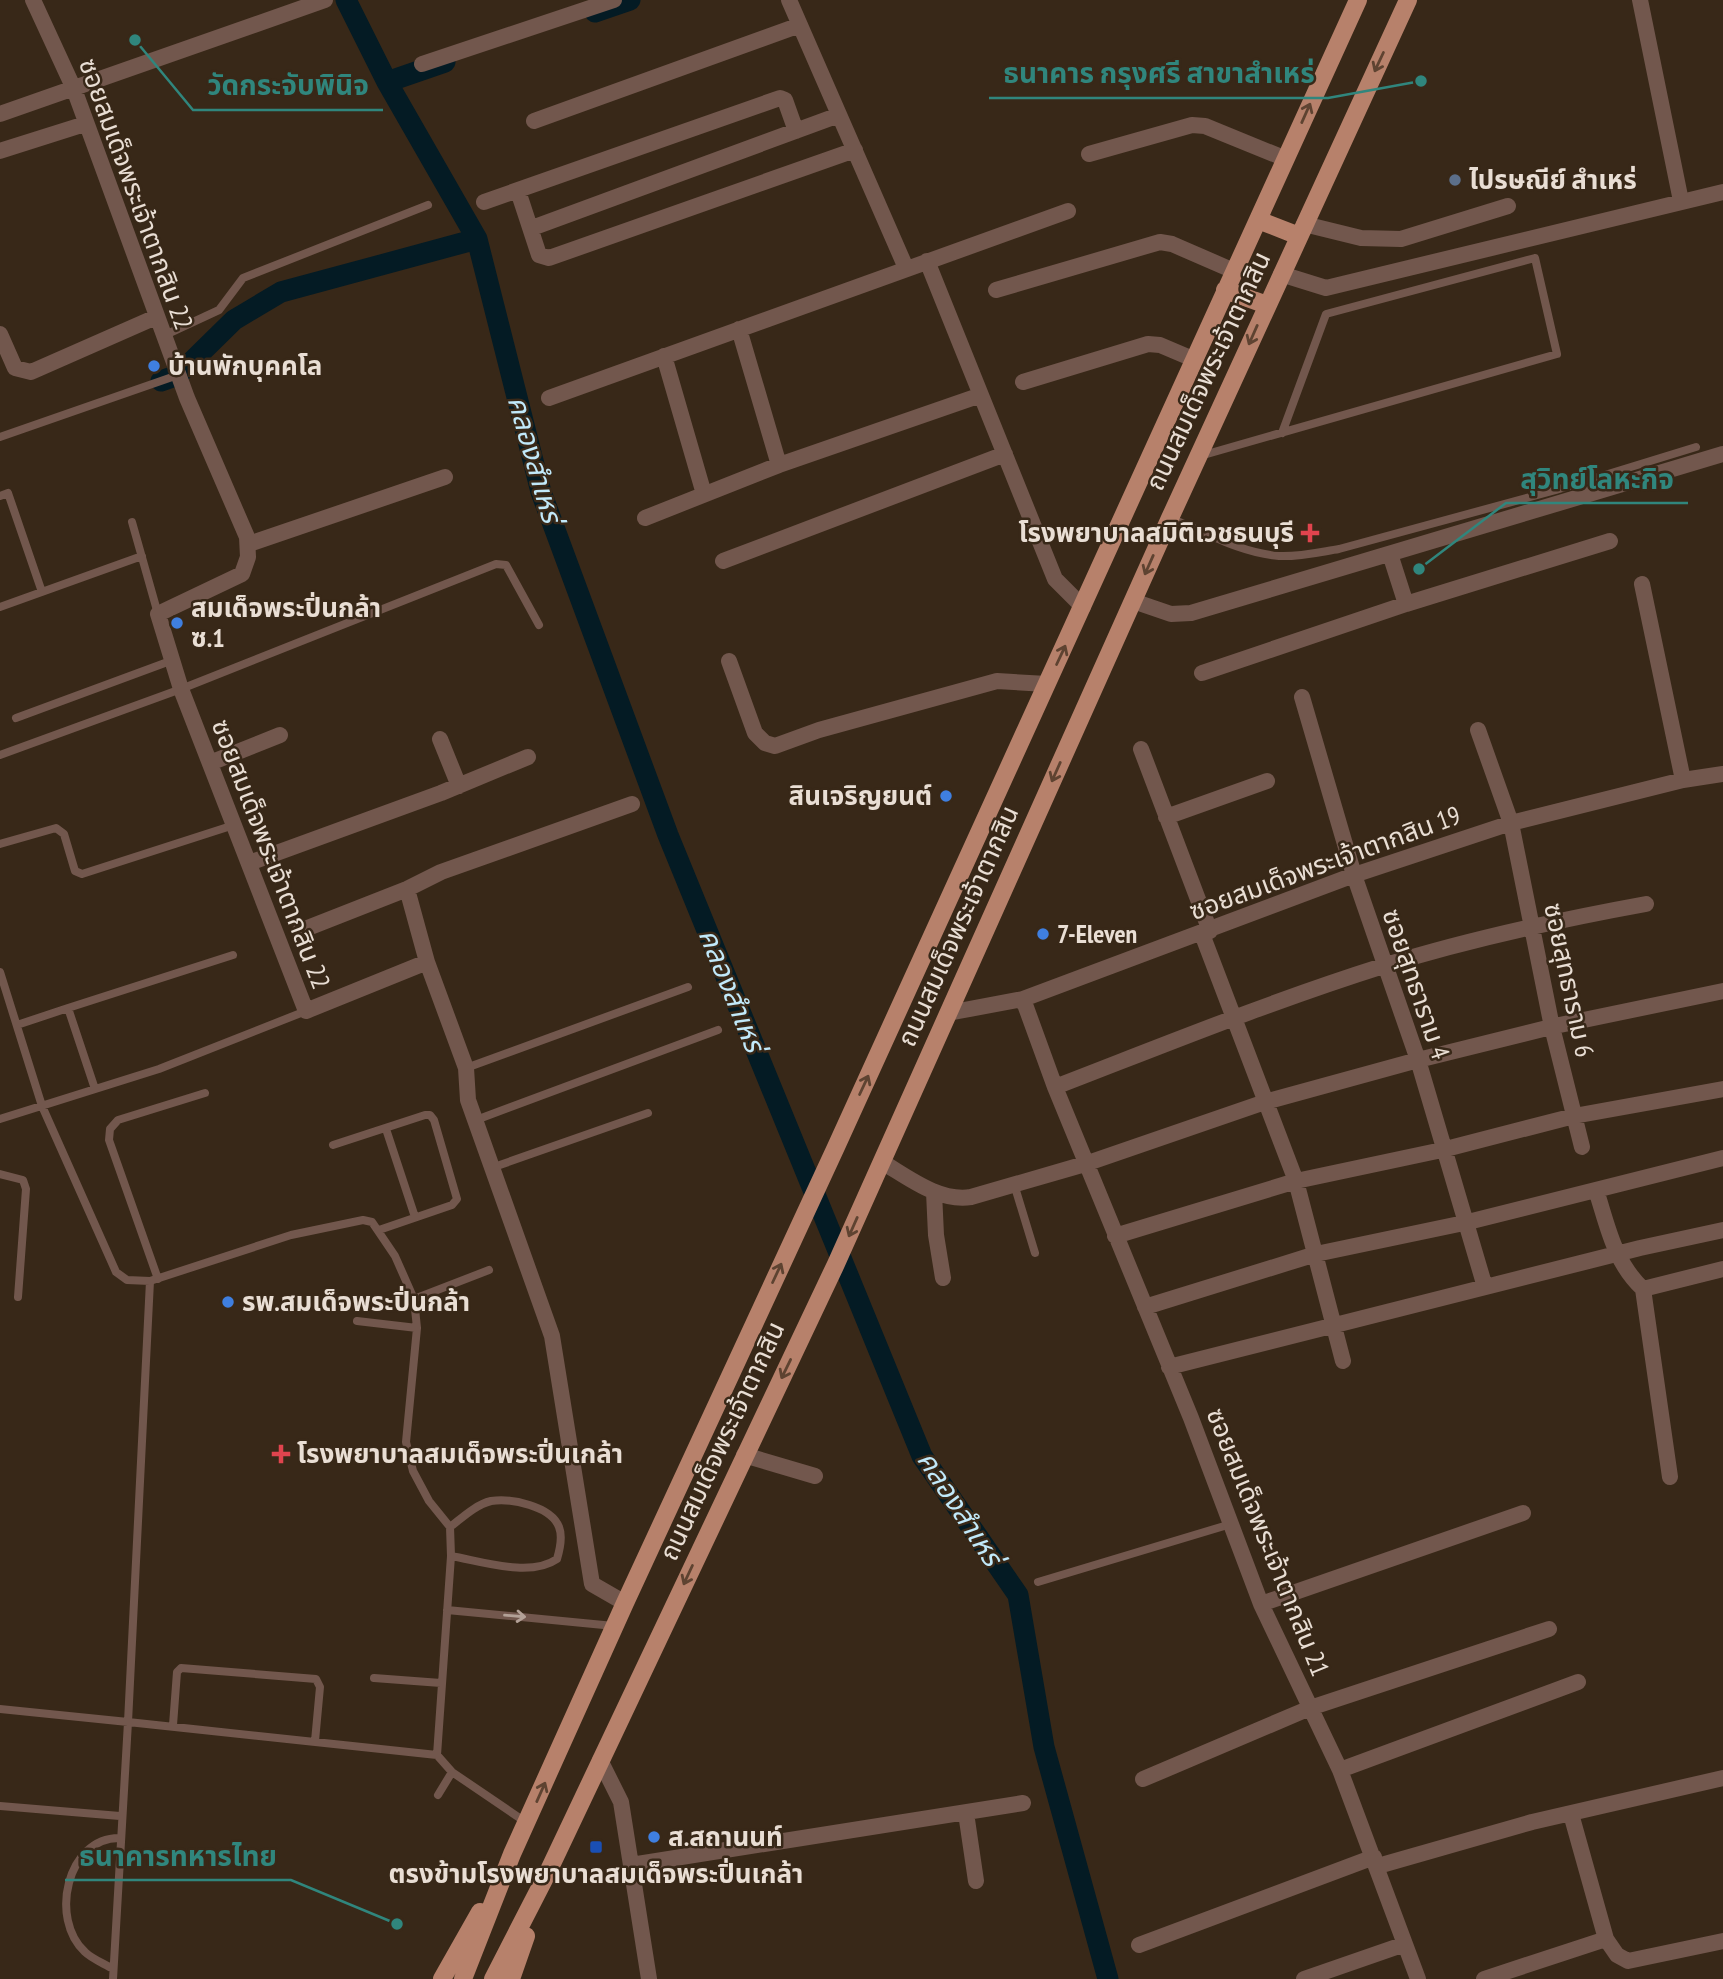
<svg xmlns="http://www.w3.org/2000/svg" width="1723" height="1979" font-family="'PT Sans Narrow','Noto Sans Thai',sans-serif">
<style>
.lines{fill:none;stroke-linecap:round;stroke-linejoin:round}
.canal{stroke:#041b24;stroke-width:21}
.service{stroke:#72574d;stroke-width:8}
.minor{stroke:#72574d;stroke-width:16}
.primary{stroke:#b7816b;stroke-width:18}
.oneway{stroke:#5e4331}
.oneway2{stroke:#b3a197}
.service-dot{fill:#5c6f8a;stroke:#382818;stroke-width:2.5}
.shop-dot{fill:#3f7fe0;stroke:#382818;stroke-width:2.5}
.health-dot{fill:#e0444e;stroke:#382818;stroke-width:2.5}
.transit-dot{fill:#1a4fb4;stroke:#382818;stroke-width:2.5}
.labels{text-anchor:middle;stroke-width:5;stroke-linejoin:round;paint-order:stroke}
.poi-label{font-size:26px;font-weight:bold;fill:#e9ded4;stroke:#382818;text-anchor:start}
.street-label{font-size:26px;fill:#e9ded4;stroke:#382818}
.water-label{font-size:28px;font-style:italic;fill:#c1e9fa;stroke:#382818}
.leader{fill:none;stroke:#30867d;stroke-width:2.5}
.callout-dot{fill:#30867d;stroke:#382818;stroke-width:2.5}
.callout-label{font-size:28px;text-anchor:middle;font-weight:bold;fill:#30867d;stroke:#382818;stroke-width:5;stroke-linejoin:round;paint-order:stroke}
</style>
<rect width="100%" height="100%" fill="#382818"/>
<g class="lines">
<path class="canal" d="M 346,0 L 387,82 L 477,239 L 541,492 L 668,835 L 922,1456 L 1018,1595 L 1044,1747 L 1108,1979
M 595,12 L 630,0
M 387,82 L 445,62
M 161,381 L 178,375 L 234,320 L 281,292 L 477,239"/>
<path class="service" d="M 163,336 L 219,310 L 243,278 L 428,205
M 0,437 L 178,375
M 1200,456 L 1557,354 L 1535,258 L 1326,314 L 1282,433
M 0,496 L 8,493 L 42,592
M 1170,518 C 1205,532 1240,553 1279,556 C 1299,557 1320,552 1339,549 L 1556,490 L 1696,447
M 132,522 L 158,614
M 0,607 L 142,556
M 16,718 L 173,660
M 0,755 L 181,689 L 496,564 L 506,565 L 539,625
M 0,844 L 56,828 L 64,834 L 75,871 L 82,874 L 234,825
M 0,972 L 42,1106 L 116,1272 L 127,1280 L 150,1281 L 291,1235 L 363,1220 L 372,1222 L 395,1256 L 414,1299 L 417,1328 L 406,1442 L 413,1471 L 429,1501 L 450,1527 L 451,1556 L 437,1755
M 68,1008 L 233,955
M 17,1025 L 68,1008 L 95,1089
M 466,1068 L 688,987
M 0,1119 L 159,1069 L 306,1011
M 476,1120 L 718,1030
M 386,1129 L 415,1217
M 333,1145 L 425,1115 L 430,1115 L 434,1120 L 457,1199 L 452,1205 L 379,1230
M 494,1167 L 648,1113
M 0,1174 L 23,1180 L 26,1189 L 18,1297
M 1014,1184 L 1035,1253
M 158,1279 L 109,1140 L 110,1129 L 118,1120 L 205,1093
M 414,1299 L 489,1270
M 357,1321 L 417,1328
M 450,1527 C 462,1518 475,1505 491,1501 C 511,1498 551,1506 559,1527 C 563,1537 560,1549 557,1559 C 530,1578 481,1561 451,1556
M 1038,1582 L 1231,1524
M 447,1610 L 614,1626
M 374,1678 L 441,1683
M 0,1709 L 128,1722 L 150,1281
M 173,1725 L 177,1672 L 181,1668 L 316,1679 L 320,1687 L 315,1741
M 438,1795 L 452,1772
M 0,1806 L 120,1816
M 113,1969 C 105,1964 92,1959 85,1952 C 49,1919 67,1838 119,1838
M 113,1979 L 128,1722 L 437,1755 L 452,1772 L 527,1823"/>
<path class="minor" d="M 33,0 L 74,89 L 187,398 L 247,537 L 248,557 L 242,574 L 158,614 L 181,689 L 306,1011 L 427,962
M 789,0 L 906,268
M 1640,0 L 1681,201
M 422,64 L 614,0
M 0,114 L 325,0
M 534,121 L 800,25
M 0,151 L 85,124
M 1089,154 L 1192,125 L 1205,126 L 1286,159
M 518,191 L 539,255 L 549,258 L 855,150
M 484,202 L 780,98 L 785,100 L 796,131
M 1304,224 L 1361,238 L 1401,239 L 1508,206
M 532,228 L 839,115
M 927,261 L 1055,579 L 1083,607
M 1281,274 L 1326,288 L 1723,192
M 996,290 L 1160,242 L 1172,244 L 1234,271
M 739,329 L 779,465
M 0,334 L 15,368 L 31,372 L 156,317
M 664,356 L 704,494
M 1023,382 L 1148,344 L 1160,345 L 1193,359
M 549,398 L 1068,211
M 645,518 L 779,465 L 981,395
M 249,544 L 445,477
M 1390,554 L 1406,604
M 723,561 L 1005,454
M 1642,584 L 1683,780
M 1133,601 L 1171,614 L 1191,613 L 1723,454
M 729,661 L 755,733 L 765,743 L 775,746 L 819,730 L 997,681 L 1047,684
M 1202,673 L 1406,604 L 1610,541
M 1302,697 L 1354,875 L 1418,1060 L 1485,1287
M 1478,730 L 1511,823 L 1552,1027 L 1582,1147
M 440,739 L 459,786
M 1141,749 L 1210,931
M 210,763 L 280,735
M 1166,817 L 1267,781
M 249,863 L 441,793 L 528,757
M 407,889 L 427,962 L 466,1068 L 468,1100 L 552,1336 L 592,1584 L 625,1603
M 300,931 L 407,889 L 441,872 L 632,804
M 1202,934 L 1296,1181 L 1343,1361
M 1023,999 L 1055,1087 L 1191,1418 L 1261,1604 L 1340,1770 L 1418,1979
M 948,1013 L 1023,999 L 1354,875 L 1511,823 L 1683,780 L 1723,774
M 1055,1087 C 1164,1045 1272,1001 1383,966 C 1470,939 1558,920 1646,904
M 882,1162 C 909,1178 939,1202 971,1197 L 1085,1164 L 1265,1102 L 1418,1060 L 1555,1026 L 1723,991
M 1596,1190 C 1608,1227 1614,1262 1643,1289 L 1723,1269
M 934,1192 L 936,1235 L 943,1278
M 1115,1236 L 1296,1181 L 1442,1150 L 1574,1116 L 1723,1089
M 1643,1289 L 1670,1477
M 1145,1307 L 1316,1254 L 1464,1223 L 1723,1158
M 1169,1367 L 1640,1248 L 1723,1230
M 744,1455 L 815,1476
M 1261,1604 L 1523,1513
M 600,1760 L 621,1802 L 649,1979
M 1340,1770 L 1578,1682
M 1143,1779 L 1310,1708 L 1549,1629
M 966,1813 L 976,1881
M 1571,1814 L 1606,1939
M 631,1865 L 1023,1803
M 1378,1866 L 1532,1822 L 1723,1778
M 1139,1945 L 1374,1857
M 1304,1979 L 1405,1944
M 1484,1979 L 1606,1939 L 1617,1955 L 1628,1961 L 1723,1941"/>
<path class="primary" d="M 1258,220 L 1299,236
M 1225,290 L 1267,305
M 442,1979 L 480,1912
M 463,1979 L 512,1854 L 625,1603 L 836,1147 L 1358,0
M 493,1979 L 549,1870 L 836,1264 L 1170,518 L 1408,0
M 511,1979 L 526,1936"/>
</g>
<defs><path id="oneway-shaft" d="M-6 0H5M1.5-3L5.5 0L1.5 3" fill="none" stroke-width="1.6" stroke-linecap="round" stroke-linejoin="round" transform="scale(1.75)"/></defs>
<g class="oneway">
<use href="#oneway-shaft" transform="translate(1379 62) rotate(115)"/>
<use href="#oneway-shaft" transform="translate(1306 113) rotate(-66)"/>
<use href="#oneway-shaft" transform="translate(1253 335) rotate(114)"/>
<use href="#oneway-shaft" transform="translate(1149 565) rotate(114)"/>
<use href="#oneway-shaft" transform="translate(1061 655) rotate(-65)"/>
<use href="#oneway-shaft" transform="translate(1056 772) rotate(114)"/>
<use href="#oneway-shaft" transform="translate(864 1085) rotate(-65)"/>
<use href="#oneway-shaft" transform="translate(853 1227) rotate(114)"/>
<use href="#oneway-shaft" transform="translate(777 1273) rotate(-65)"/>
<use href="#oneway-shaft" transform="translate(786 1369) rotate(116)"/>
<use href="#oneway-shaft" transform="translate(688 1575) rotate(115)"/>
<use href="#oneway-shaft" transform="translate(541 1792) rotate(-66)"/>
</g>
<use class="oneway2" href="#oneway-shaft" transform="translate(515 1616) rotate(5)"/>
<circle class="service-dot" cx="1455" cy="180" r="7"/>
<g class="shop-dot">
<circle cx="154" cy="366" r="7"/>
<circle cx="177" cy="623" r="7"/>
<circle cx="946" cy="796" r="7"/>
<circle cx="1043" cy="934" r="7"/>
<circle cx="228" cy="1302" r="7"/>
<circle cx="654" cy="1837" r="7"/>
</g>
<g class="health-dot">
<path d="M1306.5 522.5h7v7h7v7h-7v7h-7v-7h-7v-7h7z"/>
<path d="M277.5 1443.5h7v7h7v7h-7v7h-7v-7h-7v-7h7z"/>
</g>
<rect class="transit-dot" x="589" y="1840" width="14" height="14" rx="3.5"/>
<g class="labels">
<g class="poi-label">
<text x="1469" y="189">ไปรษณีย์ สำเหร่</text>
<text x="168" y="375">บ้านพักบุคคโล</text>
<text x="1294" y="542" text-anchor="end">โรงพยาบาลสมิติเวชธนบุรี</text>
<text x="191" y="617">สมเด็จพระปิ่นกล้า<tspan x="191" dy="30">ซ.1</tspan></text>
<text x="932" y="805" text-anchor="end">สินเจริญยนต์</text>
<text x="1057" y="943">7-Eleven</text>
<text x="242" y="1311">รพ.สมเด็จพระปิ่นกล้า</text>
<text x="297" y="1463">โรงพยาบาลสมเด็จพระปิ่นเกล้า</text>
<text x="668" y="1846">ส.สถานนท์</text>
<text x="596" y="1883" text-anchor="middle">ตรงข้ามโรงพยาบาลสมเด็จพระปิ่นเกล้า</text>
</g>
<g class="street-label">
<text transform="translate(136 194) rotate(70)" y="9">ซอยสมเด็จพระเจ้าตากสิน 22</text>
<text transform="translate(1208 371) rotate(-65)" y="9">ถนนสมเด็จพระเจ้าตากสิน</text>
<text transform="translate(271 854) rotate(69)" y="9">ซอยสมเด็จพระเจ้าตากสิน 22</text>
<text transform="translate(1325 863) rotate(-20)" y="9">ซอยสมเด็จพระเจ้าตากสิน 19</text>
<text transform="translate(958 926) rotate(-66)" y="9">ถนนสมเด็จพระเจ้าตากสิน</text>
<text transform="translate(1569 980) rotate(78)" y="9">ซอยสุทธาราม 6</text>
<text transform="translate(1416 984) rotate(71)" y="9">ซอยสุทธาราม 4</text>
<text transform="translate(722 1441) rotate(-65)" y="9">ถนนสมเด็จพระเจ้าตากสิน</text>
<text transform="translate(1268 1542) rotate(68)" y="9">ซอยสมเด็จพระเจ้าตากสิน 21</text>
</g>
<g class="water-label">
<text transform="translate(535 459) rotate(74)" y="10">คลองสำเหร่</text>
<text transform="translate(732 990) rotate(68)" y="10">คลองสำเหร่</text>
<text transform="translate(960 1508) rotate(57)" y="10">คลองสำเหร่</text>
</g>
</g>
<path class="leader" d="M1421 81L1328 98H989M135 40L193 110H383M1419 569L1506 503H1688M397 1924L291 1880H65"/>
<g class="callout-dot">
<circle cx="1421" cy="81" r="7"/>
<circle cx="135" cy="40" r="7"/>
<circle cx="1419" cy="569" r="7"/>
<circle cx="397" cy="1924" r="7"/>
</g>
<g class="callout-label">
<text x="1159" y="83">ธนาคาร กรุงศรี สาขาสำเหร่</text>
<text x="288" y="95">วัดกระจับพินิจ</text>
<text x="1597" y="489">สุวิทย์โลหะกิจ</text>
<text x="178" y="1866">ธนาคารทหารไทย</text>
</g>
</svg>
